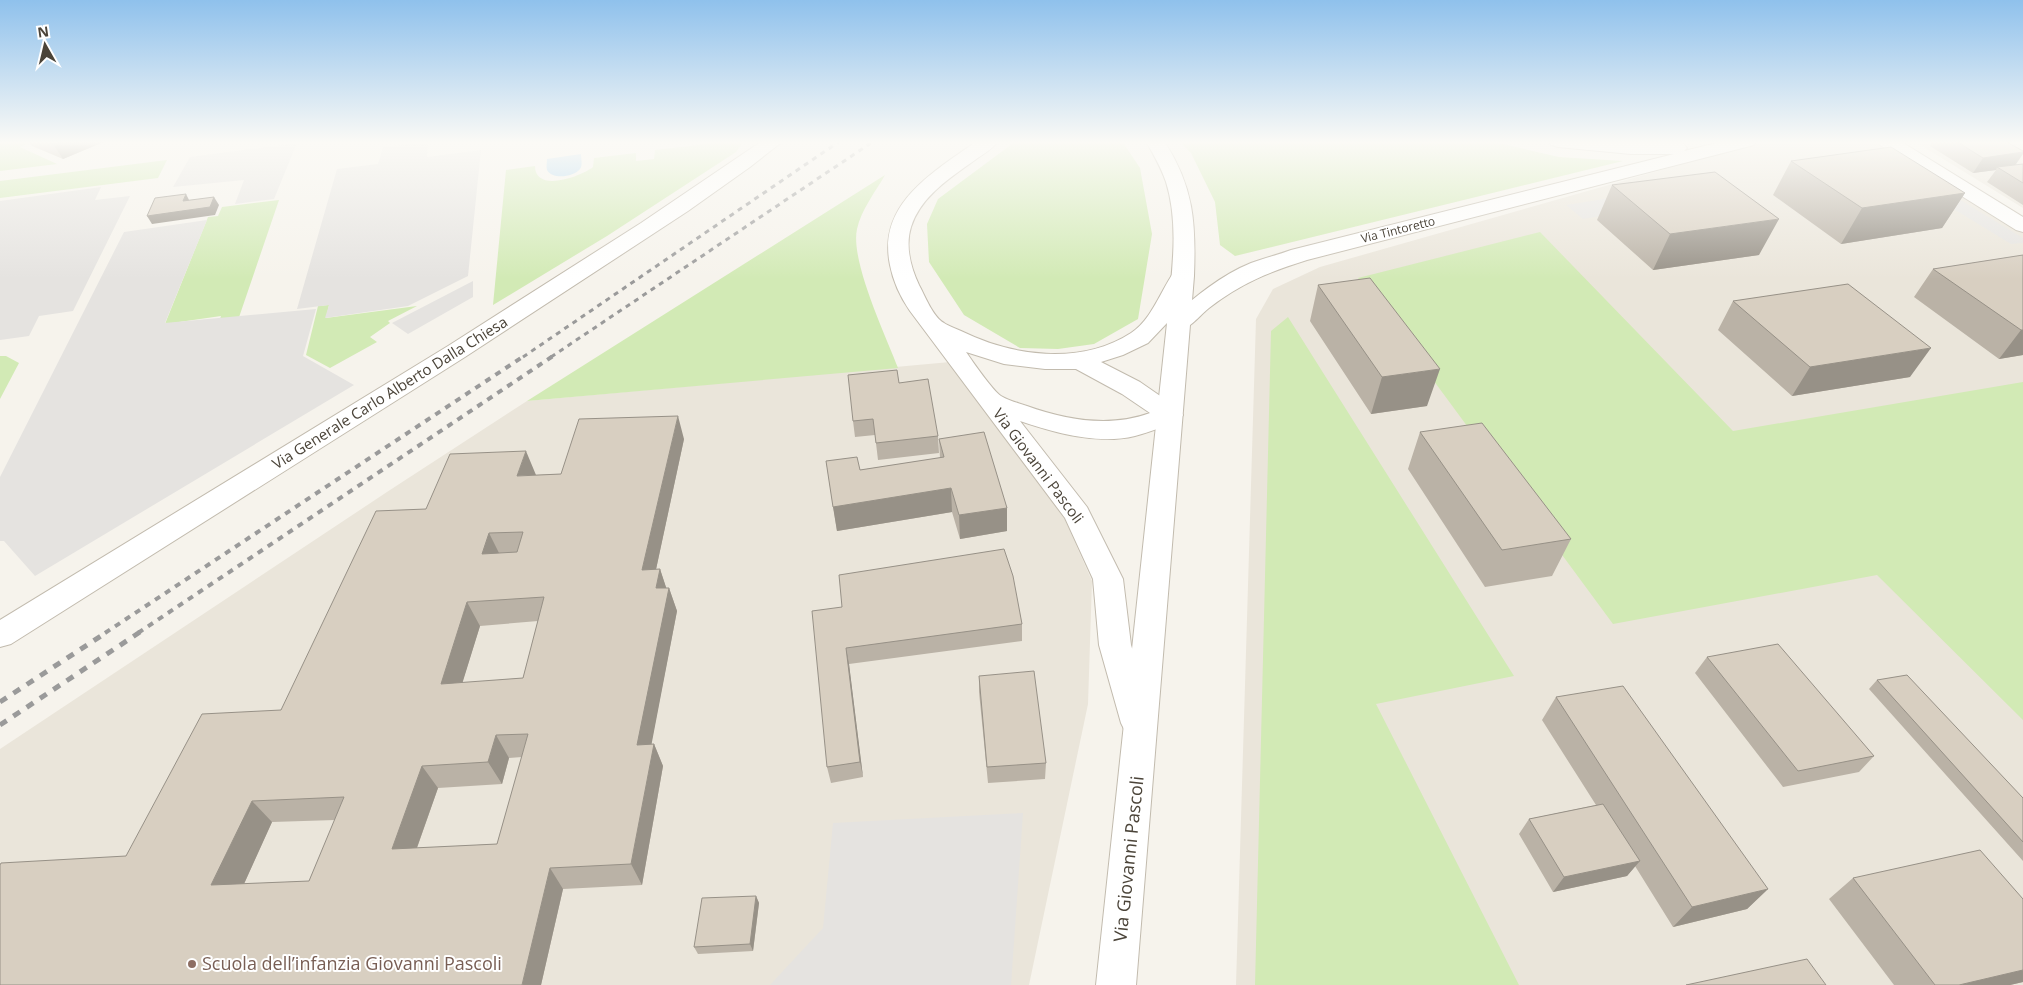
<svg xmlns="http://www.w3.org/2000/svg" width="2023" height="985" font-family="'Open Sans',sans-serif">
<style>
.residential{fill:#eae5da}
.green{fill:#d2eab5}
.parking{fill:#e5e3e0}
.water{fill:#a9d4f2}
.lines{fill:none;stroke-linecap:round;stroke-linejoin:round}
.minor-casing{stroke:#c2bbae;stroke-width:2}
.tertiary-casing{stroke:#c2bbae;stroke-width:2}
.minor{fill:#fff;fill-rule:evenodd}
.tertiary{fill:#fff;fill-rule:evenodd}
.rail-far2{stroke:#9a9a9a;stroke-width:3;stroke-dasharray:5 5;stroke-linecap:butt}
.rail-far1{stroke:#9a9a9a;stroke-width:4;stroke-dasharray:6 6;stroke-linecap:butt}
.rail{stroke:#9a9a9a;stroke-width:5;stroke-dasharray:8 8;stroke-linecap:butt}
.wall{fill:#bab2a6;fill-rule:evenodd}
.shaded-wall{fill:#979187}
.building{fill:#d8cfc1;stroke:#979187;fill-rule:evenodd}
.education-dot{fill:#8d6e63;stroke:#fff;stroke-width:2}
.labels{text-anchor:middle;stroke-width:4;stroke-linejoin:round;paint-order:stroke}
.far-street-label{font-size:12px;fill:#4b4439;stroke:#fff}
.street-label{font-size:15px;fill:#4b4439;stroke:#fff}
.near-street-label{font-size:18px;fill:#4b4439;stroke:#fff}
.near-education-label{font-size:18px;fill:#785e54;stroke:#fff;text-anchor:start}
</style>
<rect width="100%" height="100%" fill="#f6f3ec"/>
<path class="residential" d="M 1764,141 L 1878,141 L 2023,232 L 2023,985 L 1236,985 L 1256,319 L 1273,289 L 1320,267 Z
M 1914,141 L 2023,141 L 2023,208 Z
M 950,362 L 1061,511 L 1092,581 L 1088,704 L 1029,985 L 0,985 L 0,749 L 390,490 L 527,401 Z"/>
<path class="green" d="M 0,141 L 34,141 L 20,147 L 57,164 L 0,171 Z
M 712,141 L 744,141 L 736,152 L 607,236 L 493,305 L 506,170 L 535,166 C 535,193 580,177 593,167 L 594,158 L 636,153 L 636,161 L 654,159 L 655,150 L 698,145 Z
M 1016,141 L 1122,141 L 1140,168 L 1152,234 L 1138,319 L 1094,344 L 1058,349 L 1020,348 L 964,315 L 929,262 L 927,224 L 938,199 Z
M 1179,141 L 1490,141 L 1559,157 L 1623,161 L 1235,256 L 1220,245 L 1215,202 L 1191,153 Z
M 167,160 L 158,178 L 0,198 L 0,181 Z
M 885,175 C 876,191 861,210 857,229 C 850,261 886,336 898,368 L 527,401 Z
M 279,200 L 236,326 L 217,329 L 221,316 L 165,324 L 208,217 L 218,216 L 222,207 Z
M 1540,232 L 1733,431 L 2023,382 L 2023,720 L 1877,575 L 1613,624 L 1358,278 Z
M 329,305 L 326,318 L 417,306 L 388,321 L 390,323 L 370,337 L 377,342 L 330,368 L 306,355 L 318,306 Z
M 1288,317 L 1514,676 L 1376,704 L 1519,985 L 1255,985 L 1271,331 Z
M 0,356 L 6,356 L 19,363 L 0,399 Z"/>
<path class="parking" d="M 428,142 L 427,157 L 481,150 L 468,276 L 408,306 L 325,318 L 329,305 L 297,309 L 337,169 L 378,164 L 383,147 Z
M 297,143 L 274,199 L 235,204 L 244,180 L 173,187 L 190,157 Z
M 1901,164 L 2023,238 L 2023,243 L 2011,244 L 1885,167 Z
M 101,187 L 95,200 L 130,196 L 73,311 L 39,316 L 29,336 L 0,340 L 0,201 Z
M 1655,191 L 1673,204 L 1583,219 L 1566,205 Z
M 207,220 L 165,323 L 316,309 L 303,356 L 354,385 L 35,576 L 4,541 L 0,541 L 0,477 L 124,232 Z
M 473,281 L 473,297 L 408,334 L 392,323 Z
M 1023,813 L 1011,985 L 770,985 L 823,928 L 833,823 Z"/>
<path class="water" d="M 581,154 C 581,159 583,165 580,169 C 574,177 552,180 547,170 C 546,167 547,162 547,159 Z"/>
<g class="lines">
<g class="minor-casing">
<path id="minor" d="M 762,141 L 783,141 L 750,167 L 688,211 L 465,357 L 11,644 L 0,647 L 0,620 L 448,346 L 641,223 Z
M 977,141 L 998,141 C 993,149 983,154 975,160 C 951,177 920,197 911,227 C 905,246 911,268 919,285 C 925,296 933,317 944,323 C 948,326 955,328 961,331 C 1012,356 1080,366 1131,333 C 1152,319 1160,292 1174,272 L 1182,270 L 1190,272 L 1193,277 L 1171,318 C 1195,297 1221,275 1251,263 C 1264,258 1278,255 1291,250 L 1674,154 L 1631,154 L 1558,147 L 1551,145 L 1549,141 L 1677,142 L 1684,144 L 1687,148 L 1684,151 L 1725,141 L 1756,141 L 1754,145 L 1307,260 C 1269,272 1241,283 1209,308 C 1196,318 1189,333 1171,328 L 1168,322 L 1148,343 L 1123,355 L 1101,362 L 1140,382 L 1179,409 L 1183,415 L 1179,421 C 1164,426 1150,432 1135,436 C 1097,445 1056,433 1020,421 L 1087,507 L 1123,579 L 1131,645 L 1155,723 L 1150,733 L 1138,737 L 1126,733 L 1121,723 L 1099,645 L 1093,579 L 1065,518 L 910,311 C 901,298 893,281 890,265 C 877,203 934,172 977,141 ZM 966,352 L 1004,364 L 1045,369 L 1076,369 L 1122,394 L 1150,413 C 1109,428 1066,420 1027,406 C 1019,403 1009,401 1001,396 C 993,391 973,362 966,352 Z
M 1878,141 L 1900,141 L 2023,217 L 2023,232 L 2016,230 L 1880,145 Z"/>
</g>
<g class="tertiary-casing">
<path id="tertiary" d="M 1146,141 L 1164,141 C 1194,187 1196,223 1194,276 L 1136,985 L 1096,985 L 1167,323 C 1171,277 1180,227 1166,182 C 1161,167 1153,154 1146,141 Z"/>
</g>
<use href="#minor" class="minor"/>
<use href="#tertiary" class="tertiary"/>
<path class="rail-far2" d="M 523,357 L 840,141
M 551,357 L 874,141"/>
<path class="rail-far1" d="M 105,633 L 524,356
M 138,633 L 553,356"/>
<path class="rail" d="M 0,702 L 107,632
M 0,725 L 140,632"/>
</g>
<path class="wall" d="M 28,141 L 106,141 L 63,159 L 32,146 Z
M 1918,141 L 2005,141 L 2015,165 L 2023,164 L 2023,205 L 1987,182 L 1996,170 L 1973,173 L 1930,146 L 1932,142 L 1922,143 Z
M 1791,161 L 1965,193 L 1942,228 L 1841,244 L 1773,195 Z
M 1612,185 L 1759,255 L 1653,270 L 1597,220 Z
M 2023,255 L 2023,355 L 1999,359 L 1914,297 L 1933,269 Z
M 1318,285 L 1427,406 L 1371,414 L 1310,321 Z
M 1733,301 L 1910,377 L 1792,396 L 1718,330 Z
M 899,383 L 938,436 L 939,453 L 878,460 L 875,435 L 855,437 L 853,421 Z
M 1420,432 L 1571,539 L 1552,576 L 1485,587 L 1408,469 Z
M 684,439 L 656,569 L 660,569 L 666,588 L 669,588 L 677,611 L 651,744 L 654,744 L 663,766 L 642,885 L 563,889 L 541,985 L 126,856 L 281,710 L 426,509 L 536,475 L 561,474 ZM 538,621 L 523,678 L 462,683 L 480,626 ZM 522,757 L 497,844 L 417,848 L 438,788 L 502,784 L 509,758 ZM 335,820 L 309,881 L 244,884 L 272,822 Z
M 939,439 L 1007,508 L 1007,531 L 960,539 L 952,512 L 837,531 L 826,461 L 860,470 L 940,458 Z
M 842,607 L 1022,624 L 1022,641 L 849,664 L 863,777 L 831,783 L 827,767 Z
M 1707,657 L 1874,756 L 1859,772 L 1783,787 L 1695,673 Z
M 979,676 L 1046,763 L 1045,779 L 988,783 L 979,692 Z
M 1877,680 L 2023,798 L 2023,861 L 1869,689 Z
M 1556,697 L 1768,889 L 1747,909 L 1673,927 L 1635,866 L 1627,876 L 1553,892 L 1519,834 L 1529,819 L 1596,805 L 1542,720 Z
M 1853,878 L 2023,899 L 2023,982 L 2010,985 L 1894,985 L 1829,899 Z
M 756,896 L 759,903 L 753,951 L 698,954 L 694,947 Z"/>
<path class="shaded-wall" d="M 61,141 L 106,141 L 63,159 L 53,144 Z
M 2023,152 L 2023,154 L 2014,167 L 1997,167 L 1996,170 L 1973,173 L 1983,158 Z
M 1965,193 L 1942,228 L 1841,244 L 1862,208 Z
M 186,194 L 190,202 L 183,201 Z
M 214,197 L 219,205 L 215,215 L 152,224 L 147,216 Z
M 1779,219 L 1759,255 L 1653,270 L 1670,234 Z
M 2021,330 L 2023,330 L 2023,355 L 1999,359 Z
M 1931,348 L 1910,377 L 1792,396 L 1810,367 Z
M 1440,369 L 1427,406 L 1371,414 L 1382,377 Z
M 678,416 L 684,439 L 651,593 L 642,570 Z
M 526,451 L 536,475 L 517,476 Z
M 951,488 L 952,512 L 837,531 L 833,507 Z
M 1007,508 L 1007,531 L 960,539 L 959,515 Z
M 489,533 L 501,557 L 482,554 Z
M 660,569 L 668,593 L 669,588 L 677,611 L 647,768 L 637,745 L 656,588 Z
M 467,602 L 480,626 L 455,707 L 441,684 Z
M 846,648 L 849,664 L 863,777 L 860,762 Z
M 496,735 L 509,758 L 502,784 L 488,762 Z
M 654,744 L 663,766 L 642,885 L 631,864 Z
M 422,766 L 438,788 L 409,870 L 392,849 Z
M 252,801 L 272,822 L 234,906 L 211,885 Z
M 1640,861 L 1627,876 L 1553,892 L 1564,877 Z
M 550,868 L 563,889 L 541,985 L 522,985 Z
M 1768,889 L 1747,909 L 1673,927 L 1692,907 Z
M 756,896 L 759,903 L 753,951 L 750,944 Z
M 2023,970 L 2023,982 L 2010,985 L 1959,985 Z"/>
<path class="building" d="M 45,141 L 61,141 L 53,144 Z
M 1956,141 L 2005,141 L 2023,151 L 2023,152 L 1983,158 Z
M 1891,147 L 1965,193 L 1862,208 L 1791,161 Z
M 2023,164 L 2023,183 L 1997,167 Z
M 1715,172 L 1779,219 L 1670,234 L 1612,185 Z
M 186,194 L 183,201 L 214,197 L 210,207 L 147,216 L 155,198 Z
M 2023,255 L 2023,330 L 2021,330 L 1933,269 Z
M 1370,278 L 1440,369 L 1382,377 L 1318,285 Z
M 1848,284 L 1931,348 L 1810,367 L 1733,301 Z
M 897,370 L 899,383 L 928,379 L 938,436 L 876,443 L 873,419 L 853,421 L 848,375 Z
M 678,416 L 642,570 L 660,569 L 656,588 L 669,588 L 637,745 L 654,744 L 631,864 L 550,868 L 522,985 L 0,985 L 0,865 L 1,863 L 126,856 L 202,714 L 281,710 L 376,511 L 426,509 L 450,454 L 526,451 L 517,476 L 561,474 L 579,419 ZM 523,532 L 517,552 L 482,554 L 489,533 ZM 544,597 L 523,678 L 441,684 L 467,602 ZM 528,734 L 497,844 L 392,849 L 422,766 L 488,762 L 496,735 ZM 344,797 L 309,881 L 211,885 L 252,801 Z
M 1482,423 L 1571,539 L 1502,550 L 1420,432 Z
M 984,432 L 1007,508 L 959,515 L 951,488 L 833,507 L 826,461 L 857,457 L 860,470 L 944,457 L 939,439 Z
M 1004,549 L 1013,576 L 1022,624 L 846,648 L 860,762 L 827,767 L 812,611 L 842,607 L 839,575 Z
M 1778,644 L 1874,756 L 1798,771 L 1707,657 Z
M 1034,671 L 1046,763 L 987,767 L 979,676 Z
M 1907,675 L 2023,798 L 2023,842 L 1877,680 Z
M 1623,686 L 1768,889 L 1692,907 L 1556,697 Z
M 1603,804 L 1640,861 L 1564,877 L 1529,819 Z
M 1980,850 L 2023,899 L 2023,970 L 1959,985 L 1935,985 L 1853,878 Z
M 756,896 L 750,944 L 694,947 L 702,898 Z
M 1807,959 L 1826,985 L 1686,985 Z"/>
<linearGradient id="sky" x2="0" y2="1"><stop stop-color="#8fc1ec"/><stop offset="0.51" stop-color="#fbfaf6"/><stop offset="1" stop-color="#fbfaf6" stop-opacity="0"/></linearGradient>
<rect width="2023" height="279" fill="url(#sky)"/>
<circle class="education-dot" cx="192" cy="964" r="5"/>
<g class="labels">
<g class="far-street-label">
<text transform="translate(1398 230) rotate(-14)" y="4">Via Tintoretto</text>
</g>
<g class="street-label">
<text transform="translate(390 393) rotate(-32)" y="5">Via Generale Carlo Alberto Dalla Chiesa</text>
<text transform="translate(1038 466) rotate(53)" y="5">Via Giovanni Pascoli</text>
</g>
<g class="near-street-label">
<text transform="translate(1129 859) rotate(-84)" y="6">Via Giovanni Pascoli</text>
</g>
<g class="near-education-label">
<text x="202" y="970">Scuola dell’infanzia Giovanni Pascoli</text>
</g>
</g>
<g transform="translate(45 45) rotate(352)" stroke="#ffffff" stroke-width="4" paint-order="stroke">
<path d="M0-4L9 19L0 12L-9 19Z" fill="#4b4439"/>
<text y="-8" font-size="14" font-weight="bold" text-anchor="middle" fill="#4b4439">N</text>
</g>
</svg>
